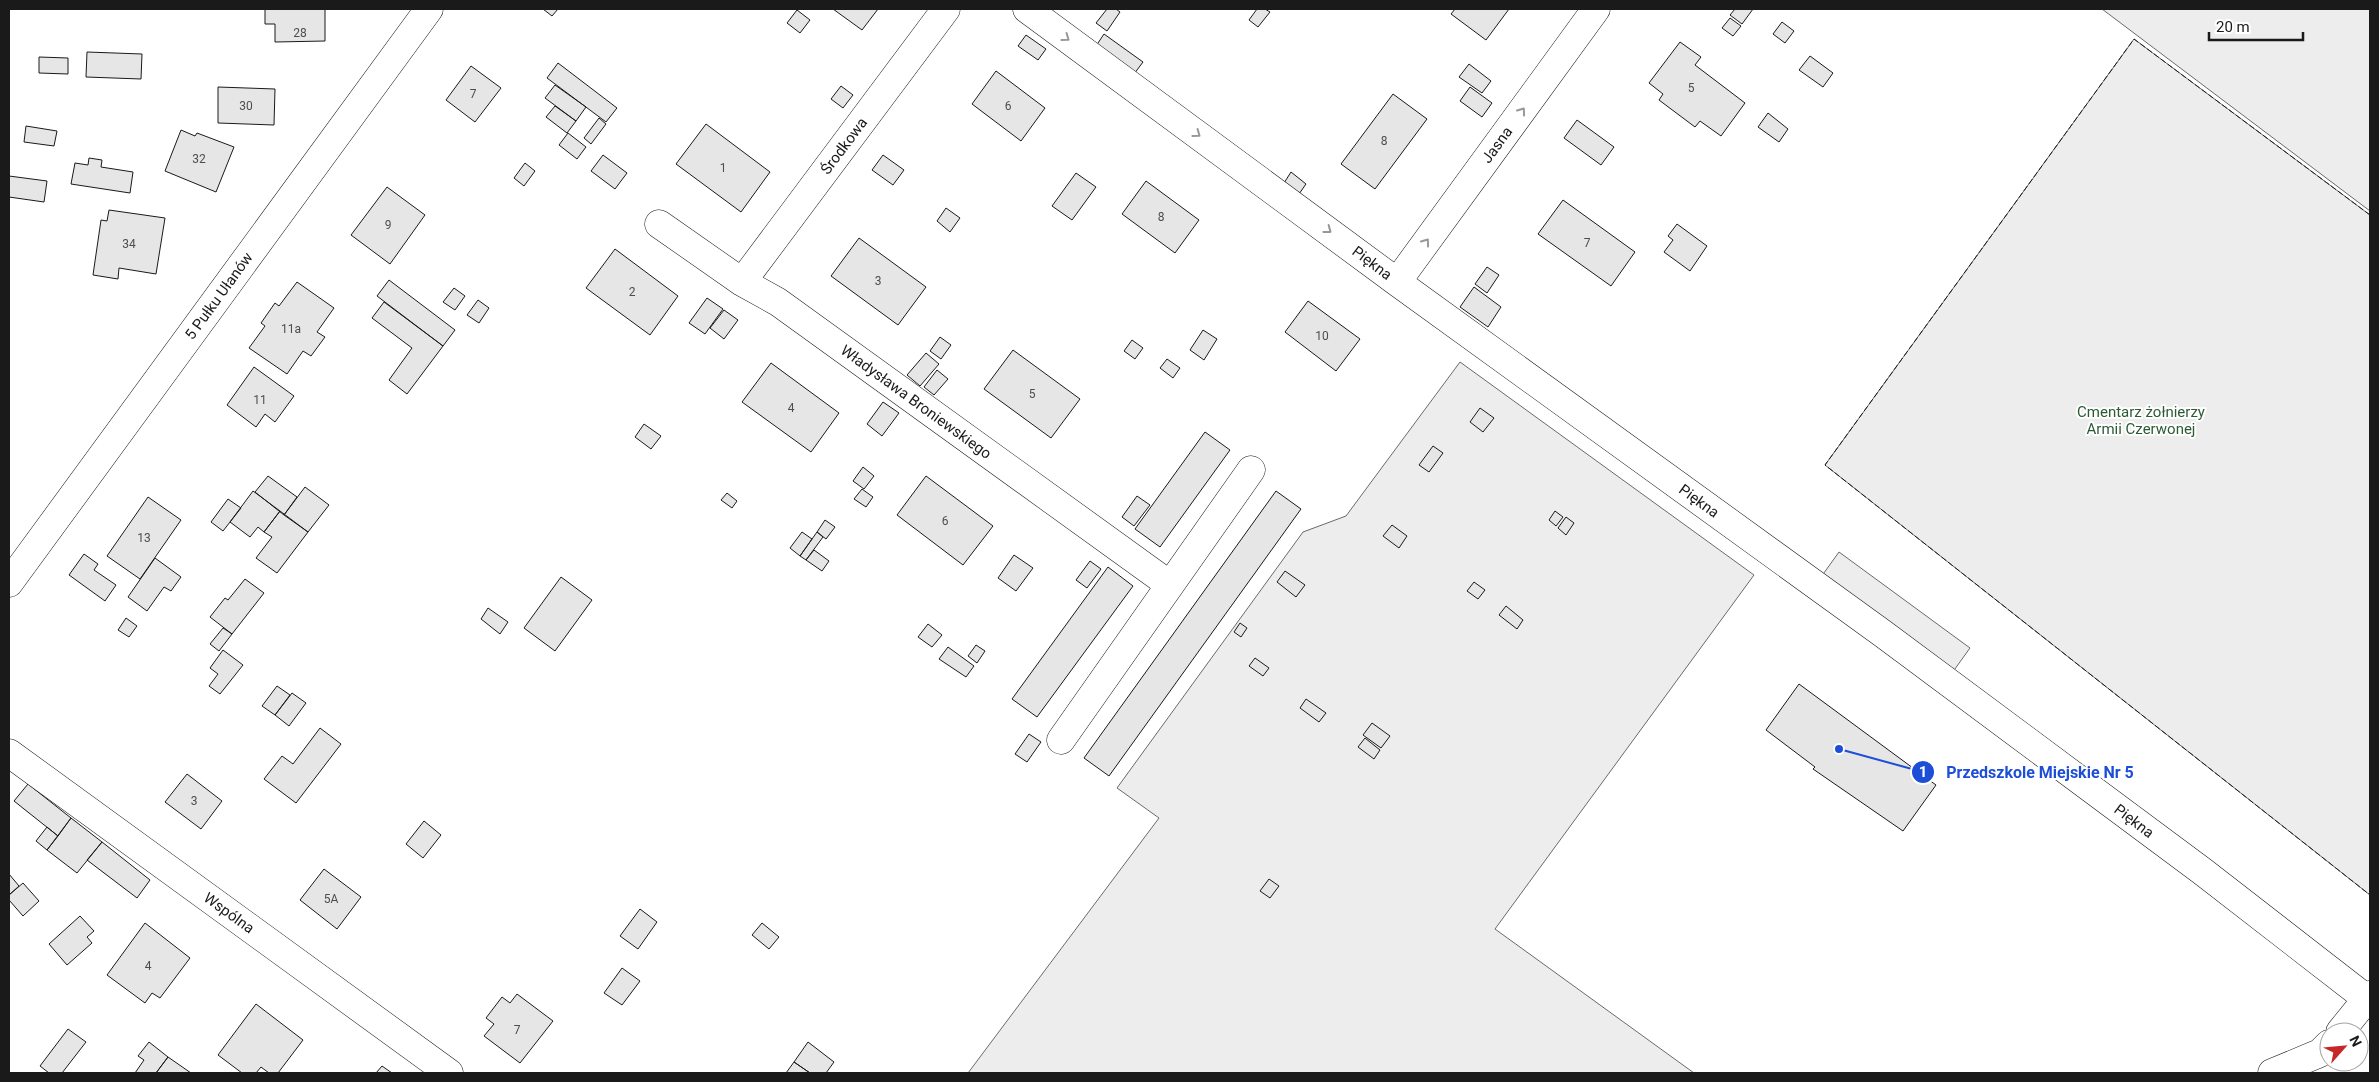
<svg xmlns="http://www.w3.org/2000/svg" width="2379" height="1082" font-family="Roboto,sans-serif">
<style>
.built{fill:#ededed;stroke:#6a6a6a}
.building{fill:#e6e6e6;stroke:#1a1a1a}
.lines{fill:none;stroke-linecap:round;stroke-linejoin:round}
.minor-casing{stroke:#1a1a1a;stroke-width:29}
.minor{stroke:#fff;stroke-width:28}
.fence{stroke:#1a1a1a;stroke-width:1;stroke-dasharray:6 2.5;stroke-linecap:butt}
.oneway{stroke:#989898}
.labels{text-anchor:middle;stroke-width:4;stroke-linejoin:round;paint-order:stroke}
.number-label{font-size:12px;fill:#4d4d4d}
.street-label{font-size:15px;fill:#1a1a1a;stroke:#fff}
.park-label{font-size:15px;fill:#2b5a34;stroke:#fff}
.leader{fill:none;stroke:#1d4ed8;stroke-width:2}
.callout-dot{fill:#1d4ed8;stroke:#fff;stroke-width:2}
.mark-label{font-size:15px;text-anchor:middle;font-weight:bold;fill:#fff}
.callout-label{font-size:16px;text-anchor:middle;font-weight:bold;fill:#1d4ed8;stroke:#fff;stroke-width:4;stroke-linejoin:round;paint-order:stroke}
</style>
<rect width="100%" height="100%" fill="#fff"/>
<path class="built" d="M 2102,9 L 2370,9 L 2370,211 Z
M 2134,39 L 2370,215 L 2370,895 L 1825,465 Z
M 1460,362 L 1754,575 L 1495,929 L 1694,1073 L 968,1073 L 1159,818 L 1117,788 L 1303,532 L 1346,516 Z
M 1839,552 L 1970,648 L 1952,673 L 1821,577 Z"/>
<path class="building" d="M 265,9 L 325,9 L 325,41 L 275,42 L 275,24 L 265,24 Z
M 543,9 L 558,9 L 552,16 Z
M 833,9 L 878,9 L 862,30 Z
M 1107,9 L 1116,9 L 1120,12 L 1107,31 L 1096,23 Z
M 1257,9 L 1265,9 L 1270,12 L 1258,27 L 1249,20 Z
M 1455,9 L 1509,9 L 1486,40 L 1451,14 Z
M 1735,9 L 1753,9 L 1742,24 L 1730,15 Z
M 797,10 L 810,20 L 800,33 L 787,23 Z
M 1730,18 L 1741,26 L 1733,36 L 1722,28 Z
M 1782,22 L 1794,31 L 1785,43 L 1773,34 Z
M 1104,34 L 1143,62 L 1134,74 L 1096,46 Z
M 1026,35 L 1046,49 L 1038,60 L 1018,46 Z
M 1680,42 L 1701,57 L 1695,65 L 1745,103 L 1721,136 L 1700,121 L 1695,127 L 1659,100 L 1663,94 L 1649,83 Z
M 87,52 L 142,54 L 141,79 L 86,77 Z
M 1810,56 L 1833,73 L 1823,87 L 1799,70 Z
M 39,57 L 68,58 L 68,74 L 39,73 Z
M 558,63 L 617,108 L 606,122 L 547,78 Z
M 1469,64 L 1491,81 L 1482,93 L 1459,77 Z
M 471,66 L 501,88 L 475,122 L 446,100 Z
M 996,71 L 1045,108 L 1021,141 L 972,104 Z
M 555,85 L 586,107 L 576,121 L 545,98 Z
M 841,86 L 853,95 L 843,108 L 831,99 Z
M 218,87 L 275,89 L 274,125 L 218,123 Z
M 1470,87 L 1492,103 L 1482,117 L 1460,101 Z
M 1393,94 L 1427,119 L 1375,189 L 1341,164 Z
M 555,106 L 576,121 L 567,133 L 546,117 Z
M 1768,113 L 1788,129 L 1779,142 L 1758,127 Z
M 599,118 L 606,124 L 591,144 L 584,138 Z
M 1577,120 L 1614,147 L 1601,165 L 1564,138 Z
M 706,124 L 770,172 L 741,212 L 676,164 Z
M 26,126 L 57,131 L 54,146 L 24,142 Z
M 181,130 L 195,136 L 197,133 L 234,147 L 216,192 L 165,171 Z
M 568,133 L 586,147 L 577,159 L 559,145 Z
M 603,155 L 627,173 L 615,189 L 591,171 Z
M 883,155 L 904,170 L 893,185 L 872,170 Z
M 89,158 L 102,160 L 101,167 L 133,172 L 130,193 L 71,184 L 75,163 L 88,165 Z
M 525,163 L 535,171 L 524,186 L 514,178 Z
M 1291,172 L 1306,184 L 1299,194 L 1284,183 Z
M 1076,173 L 1096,187 L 1072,220 L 1052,206 Z
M 9,176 L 47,181 L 44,202 L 9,197 Z
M 1146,181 L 1199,220 L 1175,253 L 1122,214 Z
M 387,187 L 425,215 L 390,264 L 351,235 Z
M 1563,200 L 1635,252 L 1611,286 L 1538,234 Z
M 946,208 L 960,218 L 950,232 L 937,221 Z
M 109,210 L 165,218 L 156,274 L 119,268 L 118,279 L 93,275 L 101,220 L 107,221 Z
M 1677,224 L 1707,246 L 1690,271 L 1664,252 L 1673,240 L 1668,236 Z
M 859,238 L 926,287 L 898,325 L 831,276 Z
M 615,249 L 678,296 L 650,335 L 586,288 Z
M 1487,267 L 1499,275 L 1487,293 L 1475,284 Z
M 389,280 L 455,330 L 443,346 L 377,296 Z
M 297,282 L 334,308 L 317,332 L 325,337 L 311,356 L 303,351 L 287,374 L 249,348 L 265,326 L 261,323 L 275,303 L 279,306 Z
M 1474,287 L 1501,307 L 1488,327 L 1460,307 Z
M 454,288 L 465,296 L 455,310 L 443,302 Z
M 707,298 L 723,309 L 705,334 L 689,323 Z
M 478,300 L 489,308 L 479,323 L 467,315 Z
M 1308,301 L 1360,339 L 1336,371 L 1285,332 Z
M 384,302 L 443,346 L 407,394 L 389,380 L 412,348 L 372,318 Z
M 724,310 L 738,320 L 724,339 L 710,328 Z
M 1203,330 L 1217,339 L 1204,360 L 1190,350 Z
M 940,337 L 951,345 L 941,359 L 930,351 Z
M 1132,340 L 1143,348 L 1135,359 L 1124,351 Z
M 1013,350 L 1080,399 L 1051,438 L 984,389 Z
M 926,353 L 939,364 L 920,386 L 907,375 Z
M 1167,359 L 1180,368 L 1173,378 L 1160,368 Z
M 771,363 L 839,413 L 811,452 L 742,402 Z
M 254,367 L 294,396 L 275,422 L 265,414 L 256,427 L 227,405 Z
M 937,370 L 948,379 L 934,395 L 924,387 Z
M 883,402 L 899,413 L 882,436 L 867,424 Z
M 1480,408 L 1494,418 L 1483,432 L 1470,422 Z
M 644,424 L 661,436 L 651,449 L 635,437 Z
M 1205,432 L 1230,450 L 1160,547 L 1135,529 Z
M 1433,446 L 1443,453 L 1429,472 L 1419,465 Z
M 863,467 L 874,476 L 864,489 L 853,481 Z
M 268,476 L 297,497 L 284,515 L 255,492 Z
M 926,476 L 993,526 L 963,565 L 897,515 Z
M 305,487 L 329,505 L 308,532 L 284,515 Z
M 862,489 L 873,497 L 866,507 L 854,499 Z
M 253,491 L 280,511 L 264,532 L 258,527 L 250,537 L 230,522 Z
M 1276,491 L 1301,509 L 1109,776 L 1084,758 Z
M 727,493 L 737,501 L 732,508 L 721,500 Z
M 1137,496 L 1150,505 L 1134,526 L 1122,517 Z
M 148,497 L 181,520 L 140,579 L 107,556 Z
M 228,499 L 241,508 L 223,531 L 211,522 Z
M 280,511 L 308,532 L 277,573 L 256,558 L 272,537 L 264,532 Z
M 1555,511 L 1563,517 L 1556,526 L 1549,520 Z
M 1566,517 L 1574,523 L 1566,535 L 1558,528 Z
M 825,520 L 835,527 L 826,539 L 817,532 Z
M 1392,525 L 1407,536 L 1399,548 L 1383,536 Z
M 802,532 L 812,539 L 800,556 L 790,548 Z
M 817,532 L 823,537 L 806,560 L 800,556 Z
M 814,550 L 829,561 L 822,571 L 806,560 Z
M 84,554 L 98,564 L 94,570 L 116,585 L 105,601 L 69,575 Z
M 1014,555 L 1033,568 L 1016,591 L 998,578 Z
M 155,558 L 181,577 L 171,591 L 164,587 L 147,611 L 128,597 Z
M 1090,561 L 1101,569 L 1087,588 L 1076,580 Z
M 1108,567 L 1133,586 L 1037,717 L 1012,699 Z
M 1285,571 L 1305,585 L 1296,597 L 1277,582 Z
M 561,577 L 592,600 L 555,651 L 524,628 Z
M 245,579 L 264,593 L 232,634 L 210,617 L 225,598 L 228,600 Z
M 1474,582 L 1485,590 L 1478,599 L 1467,591 Z
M 1506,606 L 1523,620 L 1517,629 L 1499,615 Z
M 488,608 L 508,622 L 500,634 L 481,619 Z
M 126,618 L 137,626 L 129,637 L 118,630 Z
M 1240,623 L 1247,628 L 1241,637 L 1234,632 Z
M 928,624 L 942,635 L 932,647 L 918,637 Z
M 223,628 L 232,634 L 219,651 L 210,644 Z
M 976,645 L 985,651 L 977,663 L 968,656 Z
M 948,647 L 974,666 L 966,677 L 939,659 Z
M 223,650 L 243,665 L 220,694 L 209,686 L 218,674 L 210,668 Z
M 1255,658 L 1269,668 L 1263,676 L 1249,666 Z
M 1799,684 L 1936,785 L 1903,831 L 1813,769 L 1815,767 L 1766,730 Z
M 277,686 L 290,695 L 275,715 L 262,706 Z
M 292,693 L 306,703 L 289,726 L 275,715 Z
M 1306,699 L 1326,713 L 1319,722 L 1300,708 Z
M 1372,723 L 1390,736 L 1381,748 L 1363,735 Z
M 320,728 L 341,744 L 296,803 L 264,779 L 282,756 L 293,764 Z
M 1029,734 L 1041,742 L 1027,762 L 1015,754 Z
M 1365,738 L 1380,750 L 1374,759 L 1358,747 Z
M 187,774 L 222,801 L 201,829 L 165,802 Z
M 28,784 L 71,818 L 58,836 L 14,801 Z
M 71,818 L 102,842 L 77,873 L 47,850 Z
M 424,821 L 441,835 L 423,858 L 406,844 Z
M 47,827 L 58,836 L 47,850 L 36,841 Z
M 102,842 L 150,880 L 137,898 L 87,860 Z
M 324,869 L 361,897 L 337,929 L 300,900 Z
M 9,874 L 19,886 L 9,895 Z
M 1269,879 L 1279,886 L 1270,898 L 1260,891 Z
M 23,883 L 39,901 L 23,916 L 9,900 L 9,895 Z
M 640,909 L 657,922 L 638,949 L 620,936 Z
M 80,916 L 94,931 L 87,937 L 92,943 L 67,965 L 49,944 Z
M 145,923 L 190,958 L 160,998 L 152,993 L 145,1003 L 107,975 Z
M 762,923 L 779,937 L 769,949 L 752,935 Z
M 622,968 L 640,981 L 622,1005 L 604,993 Z
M 517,994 L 553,1021 L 520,1063 L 484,1036 L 494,1024 L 486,1018 L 502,997 L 510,1003 Z
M 256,1004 L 303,1040 L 278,1073 L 269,1073 L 261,1067 L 256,1073 L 242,1073 L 218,1055 Z
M 68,1029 L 86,1042 L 62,1073 L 49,1073 L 40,1066 Z
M 149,1042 L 168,1057 L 156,1073 L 135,1073 L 144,1060 L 138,1056 Z
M 808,1042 L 834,1062 L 826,1073 L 810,1073 L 794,1062 Z
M 168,1057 L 191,1073 L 156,1073 Z
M 794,1062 L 810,1073 L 786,1073 Z
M 382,1066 L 392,1073 L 376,1073 Z"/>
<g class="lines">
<g class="minor-casing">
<path id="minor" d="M 1027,9 L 1397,282 L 1882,633 L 2202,871 L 2367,999
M 659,224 L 742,282 L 778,302 L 1170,585
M 742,282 L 946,9
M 1397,282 L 1596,9
M 9,583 L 429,9
M 1061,740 L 1251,470
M 9,753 L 449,1073
M 2340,1032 L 2370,995
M 2272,1073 L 2320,1053 L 2329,1044"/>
</g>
<use href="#minor" class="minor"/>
<path class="fence" d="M 2370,215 L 2134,39 L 1825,465 L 2370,895"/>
</g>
<defs><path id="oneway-chevron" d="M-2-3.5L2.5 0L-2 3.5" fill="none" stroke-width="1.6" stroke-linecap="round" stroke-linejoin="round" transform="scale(1.25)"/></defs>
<g class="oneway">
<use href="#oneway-chevron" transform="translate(1066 38) rotate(36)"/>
<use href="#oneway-chevron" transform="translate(1522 111) rotate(-54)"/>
<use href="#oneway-chevron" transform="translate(1197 134) rotate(36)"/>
<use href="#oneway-chevron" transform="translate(1328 230) rotate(37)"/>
<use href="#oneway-chevron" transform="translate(1426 242) rotate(-54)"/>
</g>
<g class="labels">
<g class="number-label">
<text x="300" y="37">28</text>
<text x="1691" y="92">5</text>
<text x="473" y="98">7</text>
<text x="246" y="110">30</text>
<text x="1008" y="110">6</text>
<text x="1384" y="145">8</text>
<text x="199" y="163">32</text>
<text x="723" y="172">1</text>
<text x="1161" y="221">8</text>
<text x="388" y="229">9</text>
<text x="1587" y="247">7</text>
<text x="129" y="248">34</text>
<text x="878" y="285">3</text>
<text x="632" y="296">2</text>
<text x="291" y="333">11a</text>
<text x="1322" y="340">10</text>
<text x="1032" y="398">5</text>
<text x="260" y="404">11</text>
<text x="791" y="412">4</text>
<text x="945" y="525">6</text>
<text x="144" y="542">13</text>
<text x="194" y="805">3</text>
<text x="331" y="903">5A</text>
<text x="148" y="970">4</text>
<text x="517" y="1034">7</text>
</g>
<g class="street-label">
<text transform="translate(1497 145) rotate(-54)" y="5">Jasna</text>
<text transform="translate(844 146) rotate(-53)" y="5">Środkowa</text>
<text transform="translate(1372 263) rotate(37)" y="5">Piękna</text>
<text transform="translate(219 296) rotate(-54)" y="5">5 Pułku Ułanów</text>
<text transform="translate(916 402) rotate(36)" y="5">Władysława Broniewskiego</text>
<text transform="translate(1699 501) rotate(36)" y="5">Piękna</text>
<text transform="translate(2134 821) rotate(37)" y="5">Piękna</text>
<text transform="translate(229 913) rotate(36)" y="5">Wspólna</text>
</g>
<g class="park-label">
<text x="2141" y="417">Cmentarz żołnierzy<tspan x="2141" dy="17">Armii Czerwonej</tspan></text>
</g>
</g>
<path class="leader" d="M1839 749L1923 772"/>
<g class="callout-dot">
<circle cx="1839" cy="749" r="5"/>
<circle cx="1923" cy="772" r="12"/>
</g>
<g class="mark-label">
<text x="1923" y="777">1</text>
</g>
<g class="callout-label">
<text x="2040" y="778">Przedszkole Miejskie Nr 5</text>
</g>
<rect width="2379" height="1082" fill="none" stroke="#1a1a1a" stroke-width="20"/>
<g transform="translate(2344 1047) rotate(63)"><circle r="24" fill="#ffffff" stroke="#a3a3a3"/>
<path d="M0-4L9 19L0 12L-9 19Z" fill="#c62828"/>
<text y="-8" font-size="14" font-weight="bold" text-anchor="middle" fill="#1a1a1a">N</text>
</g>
<path d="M2209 32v8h94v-8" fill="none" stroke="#1a1a1a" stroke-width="2.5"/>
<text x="2216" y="32" font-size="15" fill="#1a1a1a" stroke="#ffffff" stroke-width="4" paint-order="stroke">20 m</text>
</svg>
